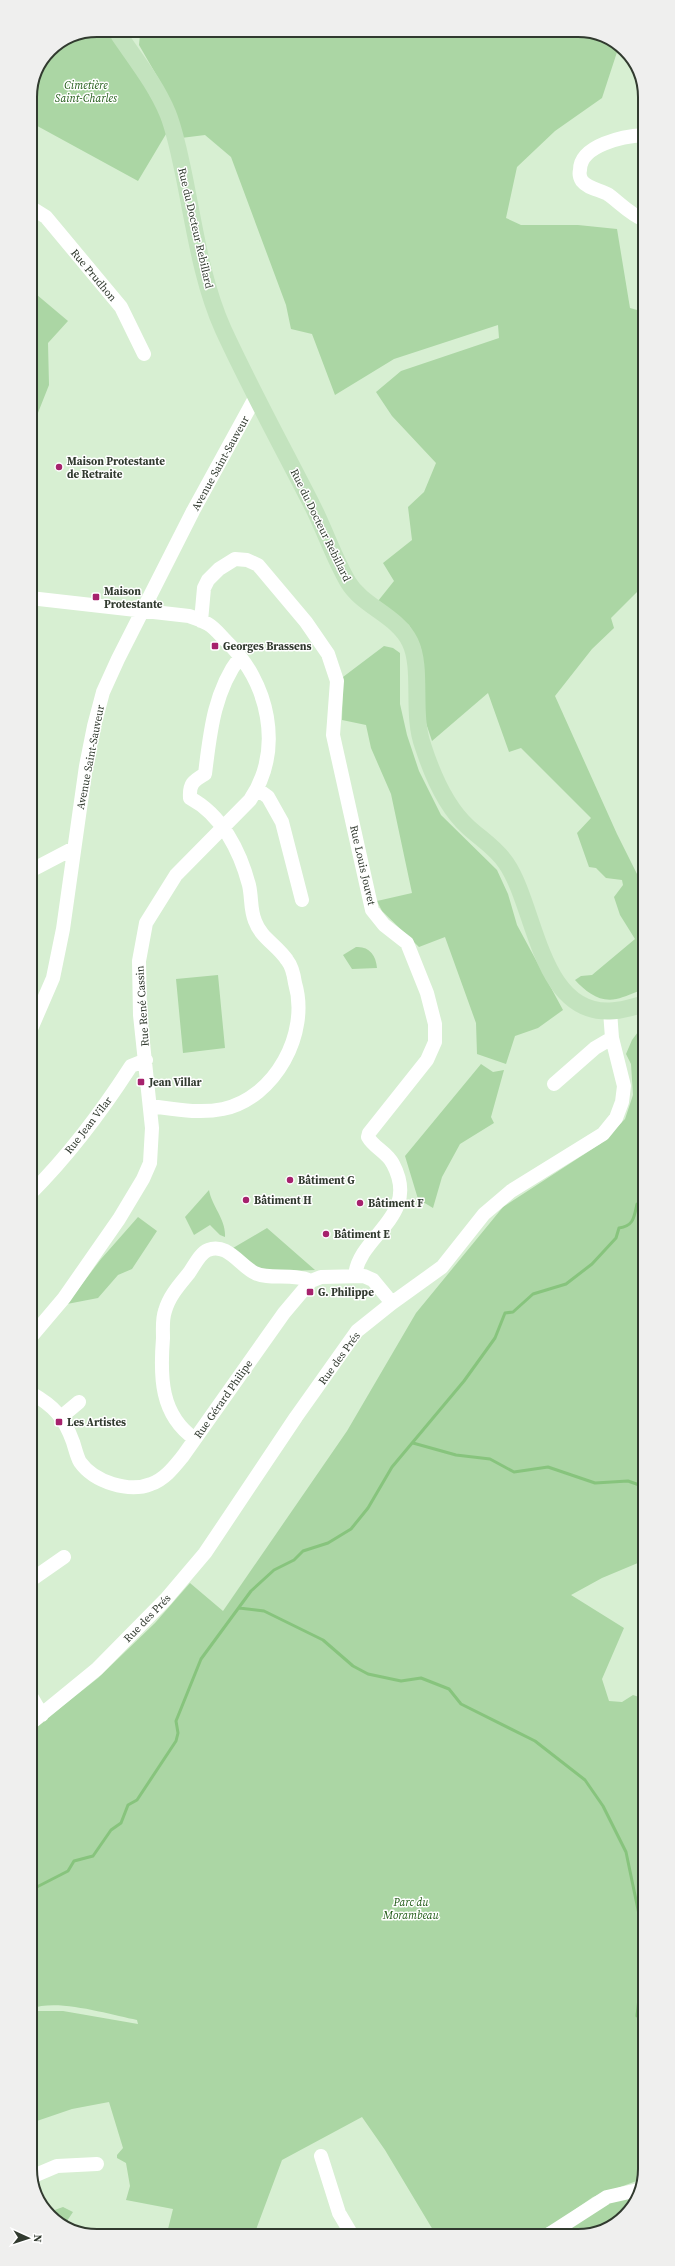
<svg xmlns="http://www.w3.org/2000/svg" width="675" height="2266" font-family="'Source Serif 4',serif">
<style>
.green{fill:#abd6a4}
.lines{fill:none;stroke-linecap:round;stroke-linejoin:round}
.stream{stroke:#87c47d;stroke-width:3}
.minor{stroke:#fff;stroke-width:14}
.major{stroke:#c3e3be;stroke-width:17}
.poi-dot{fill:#a6226d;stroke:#fff;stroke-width:1.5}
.labels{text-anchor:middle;stroke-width:3;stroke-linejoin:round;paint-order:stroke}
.park-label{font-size:11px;font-style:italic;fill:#1d5813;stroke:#fff}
.street-label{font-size:11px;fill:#313a2f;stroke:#fff}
.poi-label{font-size:11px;font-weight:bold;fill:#313a2f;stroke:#fff;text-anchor:start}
.rim{fill:none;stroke:#313a2f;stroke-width:2}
</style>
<rect width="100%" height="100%" fill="#d7efd2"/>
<path class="green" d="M 583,30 L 619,46 L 602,98 L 555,131 L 517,167 L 506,218 L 521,225 L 578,225 L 617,229 L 630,308 L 644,312 L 644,585 L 611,618 L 614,628 L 592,649 L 555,696 L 617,834 L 644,888 L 644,990 C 636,991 630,995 623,997 C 603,1005 588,994 575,980 L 581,976 L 592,975 L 635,939 L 620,915 L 614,897 L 623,885 L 622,880 L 606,878 L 596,868 L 589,867 L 577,833 L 591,818 L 521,748 L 509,752 L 488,693 L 432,741 L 424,717 L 421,648 L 409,625 L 378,601 L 394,581 L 383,563 L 412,540 L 408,507 L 424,492 L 436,463 L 392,416 L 376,392 L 401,371 L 499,338 L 498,325 L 394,359 L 335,395 L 312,334 L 291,329 L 286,305 L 231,157 L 205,135 L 181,138 L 161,83 L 139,45 L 140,34 Z
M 72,35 L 113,35 L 122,46 L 169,129 L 138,181 L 30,122 C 30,97 30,67 51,49 C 57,44 65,40 72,35 Z
M 30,289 L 68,321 L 48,343 L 49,385 L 30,433 Z
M 384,646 L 393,648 L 400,653 L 400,704 L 407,735 L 419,771 L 441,815 L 497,870 L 508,894 L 517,925 L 563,1010 L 538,1028 L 515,1036 L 506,1064 L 477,1054 L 476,1023 L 445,937 L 419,947 L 382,911 L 377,901 L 412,893 L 391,794 L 371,748 L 366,725 L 342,720 L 343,677 Z
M 356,947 C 369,946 376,955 377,968 L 352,969 L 343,955 Z
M 218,975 L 225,1048 L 183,1053 L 176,979 Z
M 644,1024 L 645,1560 L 602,1578 L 571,1595 L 624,1628 L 602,1679 L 609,1701 L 622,1702 L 633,1695 L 645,1699 L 645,2169 L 642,2179 L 593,2197 L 556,2223 L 531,2235 L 436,2235 L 385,2150 L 362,2117 L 282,2160 L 254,2235 L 182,2236 L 168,2229 L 173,2209 L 126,2200 L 130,2186 L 126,2163 L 117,2158 L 117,2155 L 123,2148 L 109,2102 L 72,2109 L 31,2123 L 31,2011 L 63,2011 L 138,2024 L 137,2020 C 110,2015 57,1998 31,2009 L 31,1731 L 98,1678 L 155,1623 L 190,1583 L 223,1611 L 347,1431 L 416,1313 L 503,1207 L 600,1144 L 625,1119 L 633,1095 L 631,1064 L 626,1054 L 632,1040 Z
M 481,1064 L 493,1072 L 504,1070 L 491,1117 L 494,1123 L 460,1144 L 442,1177 L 433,1208 L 418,1199 L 405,1156 Z
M 209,1190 C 212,1207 226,1219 225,1237 L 220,1235 L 210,1225 L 194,1235 L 185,1217 Z
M 138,1217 L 157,1231 L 132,1269 L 118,1275 L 98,1298 L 67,1304 L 101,1259 Z
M 267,1228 L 315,1270 L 262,1272 L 233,1248 Z
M 636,2196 L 631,2210 L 591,2235 L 558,2235 L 608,2203 Z
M 63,2207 L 73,2212 L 65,2224 L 53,2219 L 49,2212 Z"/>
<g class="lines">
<path class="stream" d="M 413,1443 L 456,1455 L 490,1459 L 514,1472 L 548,1467 L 595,1483 L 628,1481 L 645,1487
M 239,1608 L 264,1611 L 323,1640 L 353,1666 L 368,1674 L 401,1681 L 421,1678 L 449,1689 L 461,1704 L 535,1741 L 585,1780 L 603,1806 L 626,1852 L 641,1924 L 641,1940 L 644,1954 L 637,2016
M 31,1890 L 68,1871 L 74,1861 L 93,1856 L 111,1830 L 121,1823 L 128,1805 L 137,1800 L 176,1741 L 178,1733 L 176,1721 L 201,1659 L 251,1591 L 274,1570 L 294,1560 L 303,1551 L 328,1543 L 351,1529 L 368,1508 L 392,1467 L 464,1381 L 495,1338 L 505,1313 L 513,1312 L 533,1294 L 566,1284 L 592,1264 L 616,1238 L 619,1228 C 634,1226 634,1217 637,1204 L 644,1200"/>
<path class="minor" d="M 644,135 C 624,136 580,145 580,170 C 579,174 580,178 582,181 C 588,189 602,190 609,195 C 621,204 630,214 644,220
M 30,207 L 46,217 L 121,307 L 144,354
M 30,598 L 189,616 C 195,618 203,621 208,624 C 215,628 221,636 226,641 C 269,682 284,749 250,800 L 176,875 L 146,923 L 139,961 L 140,1015 L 152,1128 L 150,1163 L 143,1179 L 119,1219 L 64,1298 L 31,1337
M 201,621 L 204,588 L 208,580 L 219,569 L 235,559 L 247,560 L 258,565 L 306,622 L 328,654 L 337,681 L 333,735 L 372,910 L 384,925 L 407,943 L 427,993 L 435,1024 L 435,1042 L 427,1060 L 369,1133 L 368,1137 C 374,1148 387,1152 393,1164 C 421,1217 360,1234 355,1275
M 257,789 L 268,797 L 282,822 L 302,900
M 30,871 L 74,848
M 31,1029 L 53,978 L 63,929 L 86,766 L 94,726 L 103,692 L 118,659 L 193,511 L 256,396
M 554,1084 L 595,1048 L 612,1038
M 150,1106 C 174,1109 199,1114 223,1109 C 275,1098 310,1033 295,983 C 294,976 291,965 287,960 C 277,945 261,938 255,921 C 250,909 252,898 249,885 C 240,851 222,815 190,798 C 189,784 193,781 205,774 C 210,733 214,691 240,657
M 31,1193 C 68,1156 102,1111 131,1066 L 146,1060
M 31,1393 C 54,1406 64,1417 73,1442 C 75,1448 77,1457 80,1462 C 94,1482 129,1493 151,1484 C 165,1479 174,1467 183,1456 L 284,1313 L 311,1281 L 321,1277 L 364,1276 L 373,1280 L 392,1303
M 61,1417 L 79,1402
M 195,1439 C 160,1415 160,1376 163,1338 C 163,1329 162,1319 165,1311 C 169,1296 180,1284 189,1273 C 194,1266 200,1253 208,1250 C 227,1242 240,1266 255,1273 C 269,1280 293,1273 311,1281
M 31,1580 L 64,1557
M 31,1696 L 42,1715
M 31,1723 L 97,1669 L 166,1599 L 205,1553 L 296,1417 L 357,1331 L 392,1303 L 442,1267 L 484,1214 L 511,1191 L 603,1134 L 616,1118 L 622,1102 L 624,1086 L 612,1038 L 610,1011
M 321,2156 L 339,2213 L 352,2235
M 31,2177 L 57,2166 L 97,2164
M 548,2235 L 607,2197 L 638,2190"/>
<path class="major" d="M 119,35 C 136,60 156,85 168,114 C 175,132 179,152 183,171 C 194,223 201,280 223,329 C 251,390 283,448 313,507 C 325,531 334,558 348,582 C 363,607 397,615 410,642 C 423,669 411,713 423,746 C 432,774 446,807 468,827 C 481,839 496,848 506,863 C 536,906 539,1014 610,1011 C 621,1011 633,1007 644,1004"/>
</g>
<g class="poi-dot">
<circle cx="59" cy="467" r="4"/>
<rect x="92" y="593" width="8" height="8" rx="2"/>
<rect x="211" y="642" width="8" height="8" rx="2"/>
<rect x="137" y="1078" width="8" height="8" rx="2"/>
<circle cx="290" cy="1180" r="4"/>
<circle cx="246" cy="1200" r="4"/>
<circle cx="360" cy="1203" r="4"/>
<circle cx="326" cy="1234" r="4"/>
<rect x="306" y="1288" width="8" height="8" rx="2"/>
<rect x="55" y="1418" width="8" height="8" rx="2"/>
</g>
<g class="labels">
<g class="park-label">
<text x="86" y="89">Cimetière<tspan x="86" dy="13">Saint-Charles</tspan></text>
<text x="411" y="1906">Parc du<tspan x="411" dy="13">Morambeau</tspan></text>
</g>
<g class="street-label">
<text transform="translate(196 228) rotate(77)" y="4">Rue du Docteur Rebillard</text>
<text transform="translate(94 275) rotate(50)" y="4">Rue Prudhon</text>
<text transform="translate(220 463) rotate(-61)" y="4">Avenue Saint-Sauveur</text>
<text transform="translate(321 525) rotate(64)" y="4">Rue du Docteur Rebillard</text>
<text transform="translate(90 757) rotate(-79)" y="4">Avenue Saint-Sauveur</text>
<text transform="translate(363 865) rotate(77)" y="4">Rue Louis Jouvet</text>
<text transform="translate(142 1006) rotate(-94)" y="4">Rue René Cassin</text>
<text transform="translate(88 1125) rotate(-52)" y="4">Rue Jean Vilar</text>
<text transform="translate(339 1358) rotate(-54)" y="4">Rue des Prés</text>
<text transform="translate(223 1399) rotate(-55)" y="4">Rue Gérard Philipe</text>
<text transform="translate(147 1618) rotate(-46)" y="4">Rue des Prés</text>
</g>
<g class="poi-label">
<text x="67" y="465">Maison Protestante<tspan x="67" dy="13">de Retraite</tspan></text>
<text x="104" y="595">Maison<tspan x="104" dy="13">Protestante</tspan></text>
<text x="223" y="650">Georges Brassens</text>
<text x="149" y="1086">Jean Villar</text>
<text x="298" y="1184">Bâtiment G</text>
<text x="254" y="1204">Bâtiment H</text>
<text x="368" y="1207">Bâtiment F</text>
<text x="334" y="1238">Bâtiment E</text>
<text x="318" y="1296">G. Philippe</text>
<text x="67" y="1426">Les Artistes</text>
</g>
</g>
<path d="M0 0H675V2266H0ZM97 37H578A60 60 0 0 1 638 97V2169A60 60 0 0 1 578 2229H97A60 60 0 0 1 37 2169V97A60 60 0 0 1 97 37Z" fill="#efefee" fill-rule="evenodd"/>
<path class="rim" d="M97 37H578A60 60 0 0 1 638 97V2169A60 60 0 0 1 578 2229H97A60 60 0 0 1 37 2169V97A60 60 0 0 1 97 37Z"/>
<g transform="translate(28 2238) rotate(93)" stroke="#ffffff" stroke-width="3" paint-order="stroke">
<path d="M0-3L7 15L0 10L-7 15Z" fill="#313a2f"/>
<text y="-6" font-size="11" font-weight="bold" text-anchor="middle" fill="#313a2f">N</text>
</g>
</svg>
